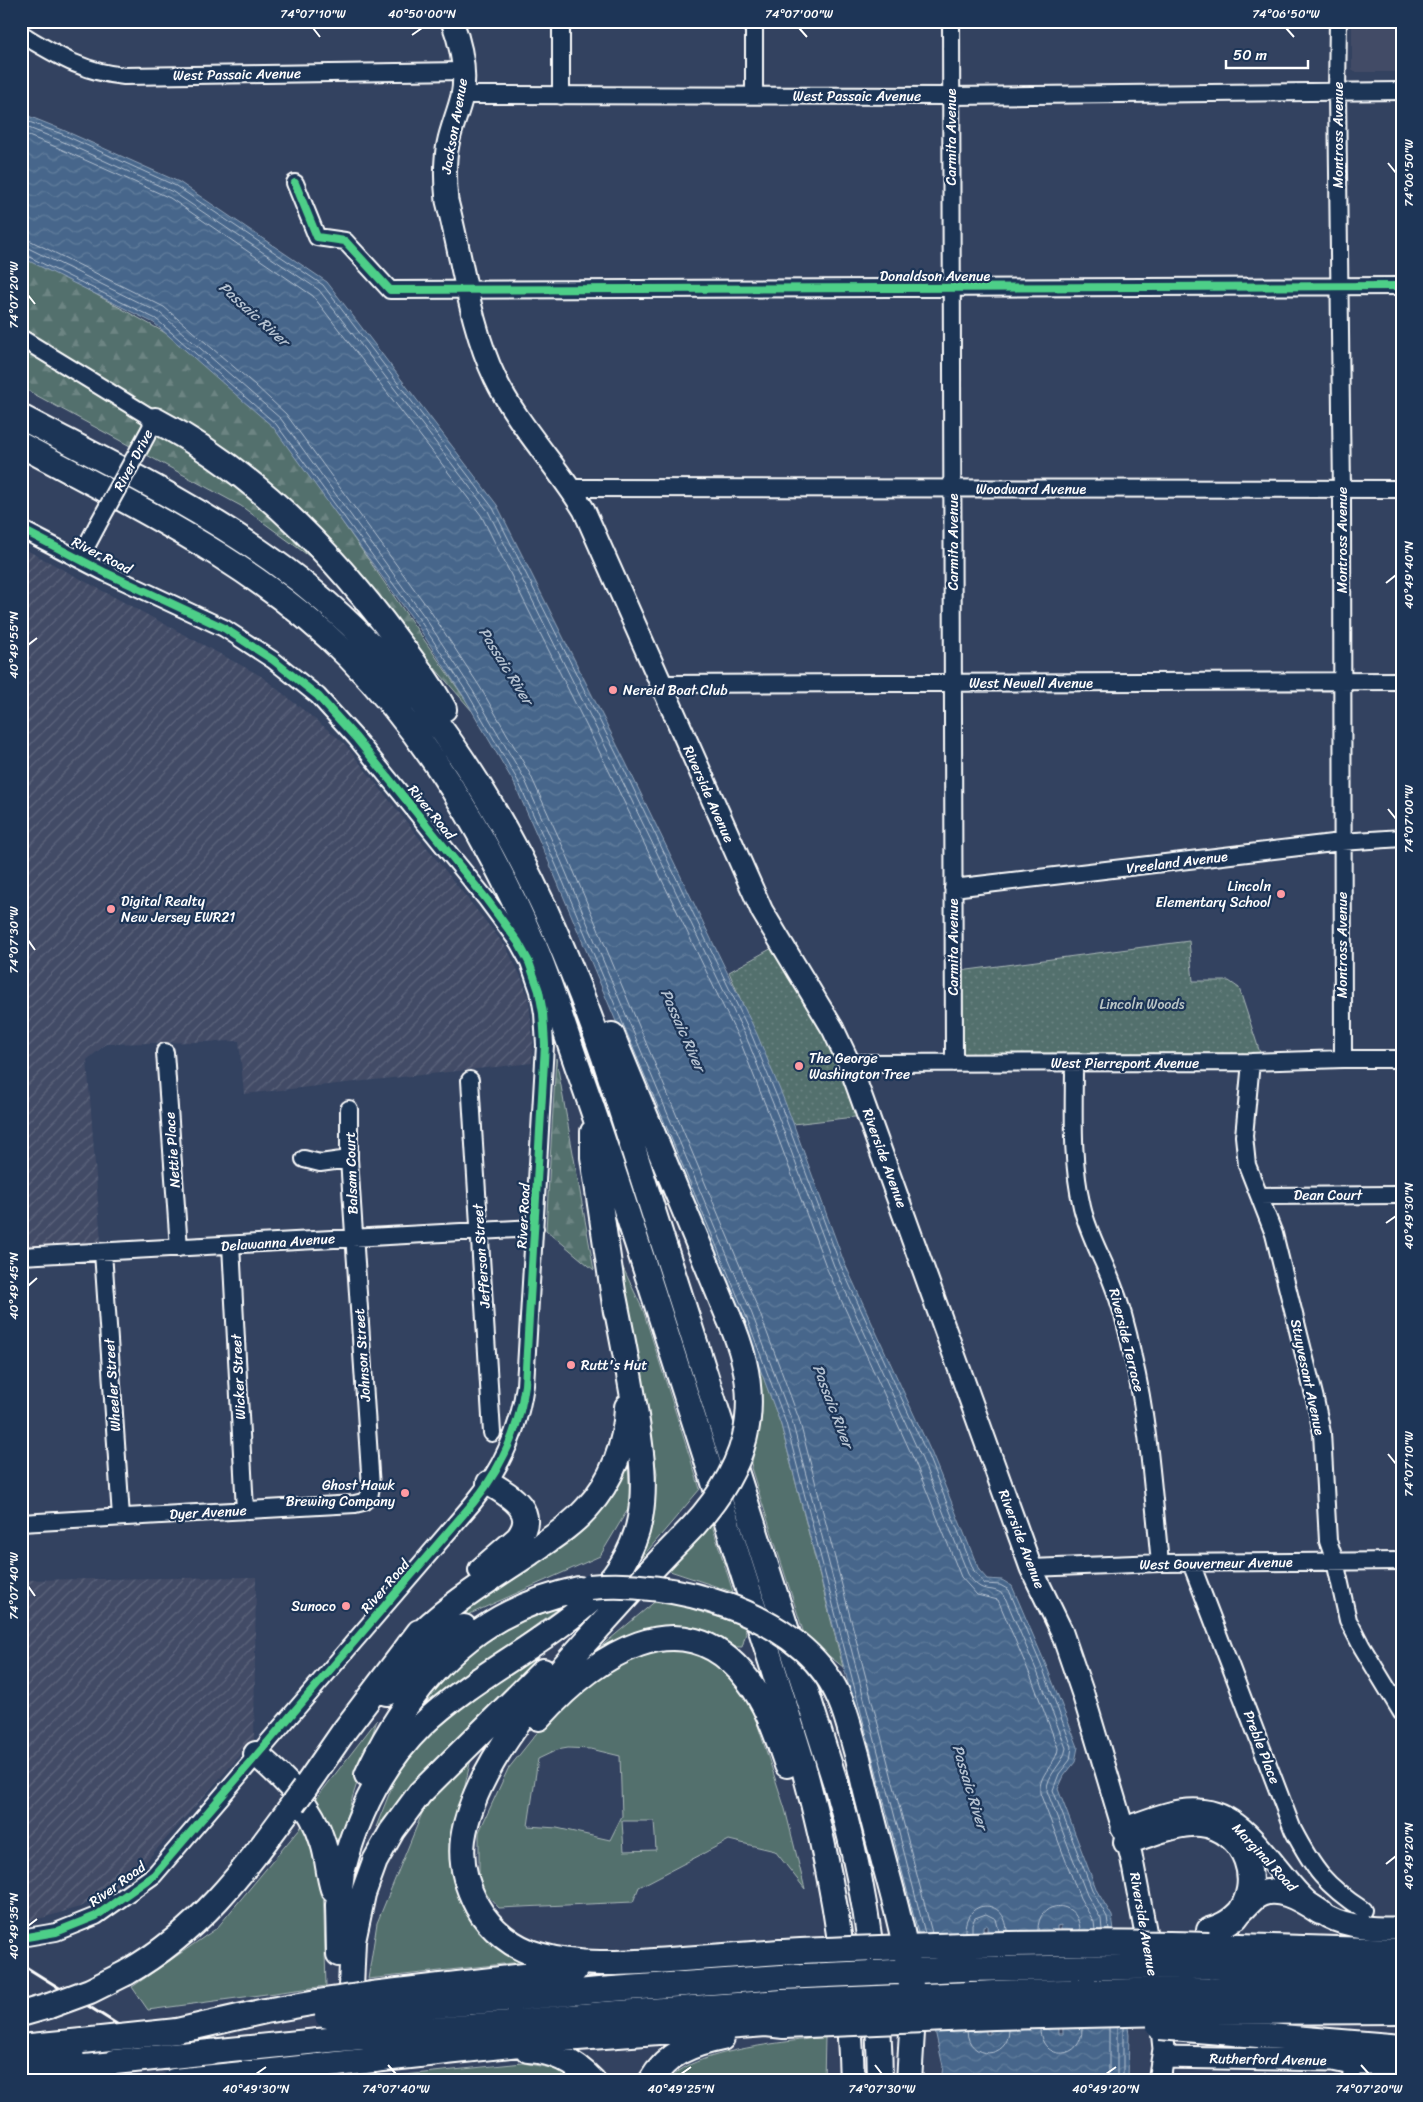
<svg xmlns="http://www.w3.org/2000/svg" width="1423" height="2102" font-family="Sriracha,sans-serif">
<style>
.built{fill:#424b66}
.industrial{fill:url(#industrial-furrows)}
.grass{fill:#536f6d;stroke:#a9b7b6;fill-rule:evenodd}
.forest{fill:url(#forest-firs);stroke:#a9b7b6}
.park{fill:url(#park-dots);stroke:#a9b7b6}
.water{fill:url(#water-waves);stroke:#90a3b9;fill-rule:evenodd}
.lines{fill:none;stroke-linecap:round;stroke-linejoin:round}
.shore{stroke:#b5c2d1;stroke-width:1}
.minor-casing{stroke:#fff;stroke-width:20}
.major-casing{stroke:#fff;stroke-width:25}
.highway-casing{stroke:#fff;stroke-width:28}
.minor{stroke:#1d3557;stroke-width:16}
.major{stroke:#1d3557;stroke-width:21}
.highway{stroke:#1d3557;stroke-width:24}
.rail{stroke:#fff;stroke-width:3}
.minor-bridge-casing{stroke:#fff;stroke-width:20;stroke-linecap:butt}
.highway-bridge-casing{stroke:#fff;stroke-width:28;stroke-linecap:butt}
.minor-bridge{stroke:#1d3557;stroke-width:16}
.highway-bridge{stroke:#1d3557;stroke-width:24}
.cycleway-casing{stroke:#1d3557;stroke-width:11}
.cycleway{stroke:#4dcf88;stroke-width:8}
.ticks{fill:none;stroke:#fff;stroke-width:2}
.poi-dot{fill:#ff9aa2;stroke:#1d3557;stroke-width:2}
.labels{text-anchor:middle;stroke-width:4.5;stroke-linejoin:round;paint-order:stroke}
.street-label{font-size:14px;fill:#fff;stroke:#1d3557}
.poi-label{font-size:14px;fill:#fff;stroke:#1d3557;text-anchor:start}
.park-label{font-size:14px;fill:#bac5c5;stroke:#1d3557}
.water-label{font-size:15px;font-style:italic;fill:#b5c2d1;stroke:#1d3557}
.neatline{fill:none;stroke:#fff;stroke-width:2}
.ticks-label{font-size:12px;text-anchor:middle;fill:#fff}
</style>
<defs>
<pattern id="industrial-furrows" width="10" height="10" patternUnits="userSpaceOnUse" patternTransform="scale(1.25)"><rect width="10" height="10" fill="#424b66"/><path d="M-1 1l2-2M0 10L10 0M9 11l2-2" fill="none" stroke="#5e667d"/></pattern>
<pattern id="forest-firs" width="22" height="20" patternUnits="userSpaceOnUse" patternTransform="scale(1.25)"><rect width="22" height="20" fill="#536f6d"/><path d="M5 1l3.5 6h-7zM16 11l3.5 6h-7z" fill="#6d8583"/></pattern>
<pattern id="park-dots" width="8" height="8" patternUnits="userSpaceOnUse" patternTransform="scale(1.25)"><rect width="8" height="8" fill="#536f6d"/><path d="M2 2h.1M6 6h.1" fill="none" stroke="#6d8583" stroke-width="1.8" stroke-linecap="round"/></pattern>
<pattern id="water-waves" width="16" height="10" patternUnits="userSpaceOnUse" patternTransform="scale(1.25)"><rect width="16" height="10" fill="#46668b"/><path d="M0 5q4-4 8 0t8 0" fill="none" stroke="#627d9c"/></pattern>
</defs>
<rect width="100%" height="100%" fill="#334260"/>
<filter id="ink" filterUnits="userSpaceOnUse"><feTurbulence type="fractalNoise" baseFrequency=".02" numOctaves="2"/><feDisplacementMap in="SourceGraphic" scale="10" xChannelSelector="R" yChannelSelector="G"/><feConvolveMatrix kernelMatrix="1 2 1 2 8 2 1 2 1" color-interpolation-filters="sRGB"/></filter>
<g filter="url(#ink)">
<path class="built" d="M 1352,21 L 1402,21 L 1402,72 L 1355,72 L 1352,69 Z"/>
<path class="industrial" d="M 21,547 L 261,676 L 343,742 L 506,947 L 523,981 L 529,1002 L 533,1040 L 532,1063 L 244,1094 L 239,1041 L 106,1044 L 87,1060 L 101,1242 L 21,1247 Z
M 256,1577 L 254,1740 L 132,1877 L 83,1906 L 21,1924 L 21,1580 Z"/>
<path class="grass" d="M 618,1257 L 643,1310 L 700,1489 L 638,1562 L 653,1518 L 657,1473 Z
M 756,1357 L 781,1425 L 843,1667 L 805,1637 L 751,1468 L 760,1419 L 760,1392 Z
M 628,1468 L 631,1504 L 600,1556 L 443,1626 L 585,1522 Z
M 712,1525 L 733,1592 L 664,1569 Z
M 658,1599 L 744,1625 L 746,1633 L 742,1647 L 611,1646 L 586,1659 Z
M 549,1603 L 565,1604 L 412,1715 L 440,1679 L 490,1634 Z
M 549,1645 L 376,1827 L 403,1759 L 446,1715 Z
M 683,1649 L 706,1657 L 724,1669 L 751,1704 L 785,1809 L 805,1889 L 775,1851 L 729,1840 L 639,1887 L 633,1902 L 499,1908 L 479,1886 L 479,1832 L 508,1769 L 536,1734 L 560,1709 L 600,1674 L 641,1651 ZM 568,1748 L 591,1749 L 620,1756 L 622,1816 L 610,1840 L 557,1828 L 528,1826 L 538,1759 L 557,1750 ZM 622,1821 L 654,1821 L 656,1850 L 624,1851 Z
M 377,1720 L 337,1846 L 316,1799 Z
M 473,1750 L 453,1839 L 462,1903 L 521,1962 L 368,1979 L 377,1923 L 423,1811 Z
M 305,1822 L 323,1885 L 326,1986 L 148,2010 L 132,1987 L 217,1928 Z
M 825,2037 L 824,2081 L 669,2081 C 689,2050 788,2042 825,2037 Z
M 523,2063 L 568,2071 L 575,2081 L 365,2081 L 364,2079 Z"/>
<path class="forest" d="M 21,253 L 162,331 L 248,386 L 479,719 L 389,615 L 241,506 L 21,387 Z
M 556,1058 L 594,1270 L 546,1230 Z"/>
<path class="park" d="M 1189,941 L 1193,981 L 1229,981 L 1239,988 L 1262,1059 L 963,1056 L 960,971 Z
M 774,947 L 826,1032 L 863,1116 L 793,1124 L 729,972 Z"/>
<path class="water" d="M 21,113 L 63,130 L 179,182 L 327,282 L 497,505 L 626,763 L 757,1034 L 789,1112 L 844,1262 L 932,1454 L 979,1570 L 987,1579 L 1002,1580 L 1012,1586 L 1048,1670 L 1078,1747 L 1075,1762 L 1064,1776 L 1058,1789 L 1097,1891 L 1112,1916 L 1129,2034 L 1128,2081 L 941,2081 L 943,2066 L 912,1929 L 781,1425 L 741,1318 L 551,867 L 514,783 L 464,697 L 415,622 L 273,427 L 154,323 L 21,257 ZM 987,1925 L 990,2034 L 986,2034 L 983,1926 ZM 1061,1925 L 1063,2034 L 1059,2034 L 1057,1926 Z"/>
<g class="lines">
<path class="shore" d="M 21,119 L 62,134 L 176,186 L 323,285 L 493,508 L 622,765 L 752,1036 L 784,1114 L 840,1264 L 928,1456 L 974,1571 L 985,1584 L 1000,1585 L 1009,1590 L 1044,1672 L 1072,1747 L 1070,1760 L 1059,1774 L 1053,1790 L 1093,1892 L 1107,1917 L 1109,1930
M 21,125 L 59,140 L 173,192 L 319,290 L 488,511 L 616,768 L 747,1039 L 778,1116 L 834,1266 L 922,1459 L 968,1574 C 983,1597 989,1584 1004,1595 L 1038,1674 L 1066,1748 C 1064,1764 1046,1774 1047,1791 L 1087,1895 L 1101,1919 L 1102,1930
M 21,133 L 56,147 L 170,198 L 313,296 L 481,515 L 609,771 L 740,1041 L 771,1119 L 827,1269 L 915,1462 L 961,1577 L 977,1595 L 998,1600 L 1031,1677 L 1058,1748 C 1057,1764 1038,1773 1040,1793 L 1080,1898 L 1094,1922 L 1095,1930
M 21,239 L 31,241 L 164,307 L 255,385 L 286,414 L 431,612 L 480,687 L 530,774 L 569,860 L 759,1311 L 799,1419 L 932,1933
M 21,247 L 28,248 L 160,313 L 281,419 L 424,616 L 473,691 L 524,778 L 562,863 L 752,1314 L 792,1421 L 925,1933
M 21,253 L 156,319 L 276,424 L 419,619 L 468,694 L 518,781 L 556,865 L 746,1316 L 786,1423 L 918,1933
M 1038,1930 C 1037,1899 1079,1898 1080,1930
M 965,1932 C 964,1898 1006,1897 1007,1931
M 972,1932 L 972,1924 L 975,1918 L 986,1914 L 996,1919 L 999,1931
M 1109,2027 L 1109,2081
M 1117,2027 L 1117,2081
M 1123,2027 L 1123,2081
M 1040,2029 C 1041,2062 1083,2061 1082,2028
M 967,2031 C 968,2061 1009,2060 1009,2030"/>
<g class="minor-casing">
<path id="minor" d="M 951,21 L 954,1063
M 1338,21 L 1337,93 L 1342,491 L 1343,1059
M 21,34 C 57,55 82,72 124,76 L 463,71
M 462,95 L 950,96 L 1402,91
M 754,95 L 754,21
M 561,96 L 561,21
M 295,183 L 317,237 L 345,241 L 390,290 L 1402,286
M 21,338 L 155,420 L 142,444
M 570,488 L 1402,489
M 21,529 L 106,573 L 224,628 L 273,660 L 318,696 L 356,738 L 487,900 L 518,942 L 529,962 L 539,991 L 543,1013 L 545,1045 L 525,1385 C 519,1429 502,1468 473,1503 L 154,1875 L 96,1916 L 56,1932 L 21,1938
M 80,558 L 97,526
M 660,684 L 1402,681
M 953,888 L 1341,842 L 1402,838
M 165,1052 L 179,1248
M 1251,1062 L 1244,1136 L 1247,1165 L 1274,1234 L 1315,1399 L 1322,1433 L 1328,1541 L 1335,1561 L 1348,1620 L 1362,1647 L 1402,1713
M 849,1063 L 1251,1062 L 1343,1059 L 1402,1059
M 1074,1063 C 1074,1111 1071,1160 1082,1207 C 1088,1233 1101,1255 1111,1280 C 1121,1304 1128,1331 1133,1357 C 1149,1424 1153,1494 1160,1563
M 470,1080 L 492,1433
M 304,1159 L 320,1163 L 349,1159
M 1259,1196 L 1397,1195
M 231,1245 L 245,1510
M 103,1252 L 121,1517
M 21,1256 L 535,1228
M 21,1523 L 355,1504 L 363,1502 L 369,1497 L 371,1487 L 349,1159 L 349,1109
M 1191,1563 L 1293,1830 C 1314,1870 1325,1885 1363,1910
M 1031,1568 L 1160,1563 L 1402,1561
M 1351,2081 L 1352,2064"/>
</g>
<g class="major-casing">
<path id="major" d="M 452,21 C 461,45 467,71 462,96 C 458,113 451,128 448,144 C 444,164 445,182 447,201 C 462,258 470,326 495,378 C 518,426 556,464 584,510 L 762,911 L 833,1029 L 849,1063 L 1031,1568 L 1061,1630 L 1083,1694 L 1131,1855 L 1151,1961
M 1122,1829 C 1146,1821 1174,1808 1199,1810 C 1256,1813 1280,1891 1328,1917 C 1351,1929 1376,1928 1402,1928
M 1163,2057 L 1333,2060 L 1352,2064 L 1402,2064
M 1159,2081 L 1164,2049 L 1160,2010"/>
</g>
<g class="highway-casing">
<path id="highway" d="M 21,417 C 106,462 194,504 272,560 C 441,679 538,866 604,1057 L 837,1788 C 865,1883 879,1981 880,2081
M 155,420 C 252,470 333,553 397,640 C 414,662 431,685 444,709
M 21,445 C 136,507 256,563 349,657 C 432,741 491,844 537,952 C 552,989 564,1028 577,1065 C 606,1146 632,1227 658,1308 C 706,1458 755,1608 801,1758 C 831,1864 849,1971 852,2081
M 612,1035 L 729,1318
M 593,1132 L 593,1157 L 616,1312
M 680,1540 C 653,1567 627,1596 601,1625 C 551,1680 474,1763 463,1839 C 460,1862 466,1885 477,1906 C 490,1929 513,1948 539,1955 C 580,1967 626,1963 669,1960 C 706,1957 743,1955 780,1952
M 481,1570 L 518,1538 C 539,1511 509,1495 489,1483
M 409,1645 C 444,1607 488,1581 530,1553 C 550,1539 571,1526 587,1508 C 612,1481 626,1444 627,1407
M 387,1693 L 428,1653 L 464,1627
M 539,1718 C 593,1658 682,1594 747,1679 C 767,1704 777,1736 787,1765
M 256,1754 C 285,1779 312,1805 323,1843 C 328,1858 328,1874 333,1889
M 367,1775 C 394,1714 441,1651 500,1618 C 525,1604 552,1595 579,1589
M 304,1789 L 344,1731 L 419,1632
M 1126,1842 C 1149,1835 1177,1822 1201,1824 C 1246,1829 1265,1884 1236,1917
M 343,1869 C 357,1816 382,1764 422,1725 C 471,1678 536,1648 587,1604 C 651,1550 648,1492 636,1416 C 630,1376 622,1336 614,1296
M 1209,1930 C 1232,1924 1237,1914 1253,1899 C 1273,1881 1302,1900 1320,1912
M 1209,1945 L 1402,1951
M 339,1954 L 338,1905 L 344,1855
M 1209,1966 L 1402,1970
M 126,1973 C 201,1930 243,1872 293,1804
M 1209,1990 L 1402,1994
M 372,1994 L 575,1970
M 372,2012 L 599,1990 L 782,1977
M 1209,2012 L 1402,2011
M 21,2014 L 49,2006
M 177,2031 L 265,2011 L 317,2002
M 1209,2031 L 1402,2047
M 373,2036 L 603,2014 L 783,2002
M 21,2047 L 82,2041
M 528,2050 C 554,2051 575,2062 593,2081
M 210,2052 L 318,2041
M 374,2060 L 564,2039 L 766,2024 L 784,2026
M 21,2071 L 115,2062
M 243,2074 L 319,2066
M 354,2081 L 351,1987 L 353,1941 L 363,1894 L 375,1861 L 392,1831 L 420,1793 L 543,1671
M 651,2081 C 667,2053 692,2044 722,2038
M 909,2081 L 913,2016"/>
</g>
<use href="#minor" class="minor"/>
<use href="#major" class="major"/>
<use href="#highway" class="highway"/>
<path class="rail" d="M 21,1964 L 208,2081"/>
<g class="minor-bridge-casing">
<path id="minor-bridge" d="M 97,526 L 142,444"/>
</g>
<g class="highway-bridge-casing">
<path id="highway-bridge" d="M 680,1540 C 747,1474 769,1407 729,1318
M 590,1587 C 671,1579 792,1611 834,1687 C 846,1709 851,1734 858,1758 C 864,1785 871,1812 878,1839 C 893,1897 912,1955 913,2016
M 293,1804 L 304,1789
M 780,1952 C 924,1946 1066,1940 1209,1945
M 782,1977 L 961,1969 L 1209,1966
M 317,2002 L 372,1994
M 783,2002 L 995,1993 L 1209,1990
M 49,2006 L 90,1991 L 126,1973
M 327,2016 L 372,2012
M 784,2026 L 994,2017 L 1209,2012
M 1159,2027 L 1209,2031
M 82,2041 L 177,2031
M 318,2041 L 373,2036
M 115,2062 L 210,2052
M 319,2066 L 374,2060
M 174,2081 L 243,2074"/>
</g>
<use href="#minor-bridge" class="minor-bridge"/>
<use href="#highway-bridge" class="highway-bridge"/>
<g class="cycleway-casing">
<path id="cycleway" d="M 295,183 L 317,237 L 345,241 L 390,290 L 1402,286
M 21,529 L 106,573 L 224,628 L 273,660 L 318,696 L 356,738 L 487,900 L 518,942 L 529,962 L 539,991 L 543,1013 L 545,1045 L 525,1385 C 519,1429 502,1468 473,1503 L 154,1875 L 96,1916 L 56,1932 L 21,1938"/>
</g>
<use href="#cycleway" class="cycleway"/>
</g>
</g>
<path class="ticks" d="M 313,28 L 320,37M 799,28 L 807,37M 1286,28 L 1294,37M 412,35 L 422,28M 1388,163 L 1396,173M 28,295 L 35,304M 1386,583 L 1396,575M 28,645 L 37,638M 1388,809 L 1396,819M 28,940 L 35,950M 1386,1223 L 1396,1216M 28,1286 L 37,1278M 1388,1454 L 1396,1464M 28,1586 L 35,1596M 1386,1864 L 1396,1856M 28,1926 L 37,1919M 388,2065 L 396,2074M 875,2065 L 882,2074M 1361,2065 L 1369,2074M 256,2074 L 266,2067M 681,2074 L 691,2067M 1106,2074 L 1116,2067"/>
<g class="poi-dot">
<circle cx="613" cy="690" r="5"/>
<circle cx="1281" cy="894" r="5"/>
<circle cx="111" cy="909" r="5"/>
<circle cx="799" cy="1066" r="5"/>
<circle cx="571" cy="1365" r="5"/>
<circle cx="405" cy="1493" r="5"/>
<circle cx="346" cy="1606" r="5"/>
</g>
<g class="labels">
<g class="street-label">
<text transform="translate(237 74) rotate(-1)" y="5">West Passaic Avenue</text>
<text x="857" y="101">West Passaic Avenue</text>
<text transform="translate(454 126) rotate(-80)" y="5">Jackson Avenue</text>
<text transform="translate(1338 135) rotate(-90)" y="5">Montross Avenue</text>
<text transform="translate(951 137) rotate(-90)" y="5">Carmita Avenue</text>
<text x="935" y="281">Donaldson Avenue</text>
<text transform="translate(133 460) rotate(-62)" y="5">River Drive</text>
<text x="1031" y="494">Woodward Avenue</text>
<text transform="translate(1342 540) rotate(-90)" y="5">Montross Avenue</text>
<text transform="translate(953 542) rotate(-90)" y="5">Carmita Avenue</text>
<text transform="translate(102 555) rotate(27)" y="5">River Road</text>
<text x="1031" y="688">West Newell Avenue</text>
<text transform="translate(709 794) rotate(66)" y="5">Riverside Avenue</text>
<text transform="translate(432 812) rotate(51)" y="5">River Road</text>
<text transform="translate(1177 862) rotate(-7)" y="5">Vreeland Avenue</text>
<text transform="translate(1342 945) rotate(-90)" y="5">Montross Avenue</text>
<text transform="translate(953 947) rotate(-90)" y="5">Carmita Avenue</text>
<text x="1125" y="1068">West Pierrepont Avenue</text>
<text transform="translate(172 1150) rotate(-94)" y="5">Nettie Place</text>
<text transform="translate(885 1158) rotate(70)" y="5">Riverside Avenue</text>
<text transform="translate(351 1173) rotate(-92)" y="5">Balsam Court</text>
<text x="1328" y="1200">Dean Court</text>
<text transform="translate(523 1216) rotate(-87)" y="5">River Road</text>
<text transform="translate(278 1242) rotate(-4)" y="5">Delawanna Avenue</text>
<text transform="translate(481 1256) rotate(-94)" y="5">Jefferson Street</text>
<text transform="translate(1127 1340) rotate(76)" y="5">Riverside Terrace</text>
<text transform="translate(362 1355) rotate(-94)" y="5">Johnson Street</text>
<text transform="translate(238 1377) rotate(-93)" y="5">Wicker Street</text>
<text transform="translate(1308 1377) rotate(78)" y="5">Stuyvesant Avenue</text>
<text transform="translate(112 1385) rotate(-94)" y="5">Wheeler Street</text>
<text transform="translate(208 1512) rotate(-3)" y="5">Dyer Avenue</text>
<text transform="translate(1022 1539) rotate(69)" y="5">Riverside Avenue</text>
<text transform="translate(1216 1563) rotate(-1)" y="5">West Gouverneur Avenue</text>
<text transform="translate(385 1586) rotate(-49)" y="5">River Road</text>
<text transform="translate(1262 1747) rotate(69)" y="5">Preble Place</text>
<text transform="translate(1265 1857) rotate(47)" y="5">Marginal Road</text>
<text transform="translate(117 1884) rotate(-36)" y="5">River Road</text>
<text transform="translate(1144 1924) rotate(80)" y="5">Riverside Avenue</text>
<text transform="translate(1268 2059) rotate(1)" y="5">Rutherford Avenue</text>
</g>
<g class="poi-label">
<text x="623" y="695">Nereid Boat Club</text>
<text x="1271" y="891" text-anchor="end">Lincoln<tspan x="1271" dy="16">Elementary School</tspan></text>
<text x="121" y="906">Digital Realty<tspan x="121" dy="16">New Jersey EWR21</tspan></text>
<text x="809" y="1063">The George<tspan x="809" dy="16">Washington Tree</tspan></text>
<text x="581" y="1370">Rutt's Hut</text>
<text x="395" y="1490" text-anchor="end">Ghost Hawk<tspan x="395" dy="16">Brewing Company</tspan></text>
<text x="336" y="1611" text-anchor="end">Sunoco</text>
</g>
<g class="park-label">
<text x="1142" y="1009">Lincoln Woods</text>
</g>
<g class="water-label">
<text transform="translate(254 314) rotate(42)" y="5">Passaic River</text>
<text transform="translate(506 666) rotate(58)" y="5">Passaic River</text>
<text transform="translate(683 1030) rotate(66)" y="5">Passaic River</text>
<text transform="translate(833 1406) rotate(69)" y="5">Passaic River</text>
<text transform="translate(970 1787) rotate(73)" y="5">Passaic River</text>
</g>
</g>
<rect width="1423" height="2102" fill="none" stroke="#1d3557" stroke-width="55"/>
<path d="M1226 60v8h82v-8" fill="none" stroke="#ffffff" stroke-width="2.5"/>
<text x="1233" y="60" font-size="15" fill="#ffffff" stroke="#1d3557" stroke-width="4" paint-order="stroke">50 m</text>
<rect x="28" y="28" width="1368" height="2046" class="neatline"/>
<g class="ticks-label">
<text x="313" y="18">74°07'10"W</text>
<text x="422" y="18">40°50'00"N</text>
<text x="799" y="18">74°07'00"W</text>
<text x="1286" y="18">74°06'50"W</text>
<text transform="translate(1409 173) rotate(-90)" y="4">74°06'50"W</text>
<text transform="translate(14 295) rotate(-90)" y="4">74°07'20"W</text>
<text transform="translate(1409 575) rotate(-90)" y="4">40°49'40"N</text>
<text transform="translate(14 645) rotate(-90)" y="4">40°49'55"N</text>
<text transform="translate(1409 819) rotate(-90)" y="4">74°07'00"W</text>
<text transform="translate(14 940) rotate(-90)" y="4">74°07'30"W</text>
<text transform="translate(1409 1216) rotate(-90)" y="4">40°49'30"N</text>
<text transform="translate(14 1286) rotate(-90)" y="4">40°49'45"N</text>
<text transform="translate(1409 1464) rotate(-90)" y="4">74°07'10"W</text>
<text transform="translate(14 1586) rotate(-90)" y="4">74°07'40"W</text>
<text transform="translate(1409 1856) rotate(-90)" y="4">40°49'20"N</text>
<text transform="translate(14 1926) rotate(-90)" y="4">40°49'35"N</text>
<text x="256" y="2093">40°49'30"N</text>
<text x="396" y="2093">74°07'40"W</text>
<text x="681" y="2093">40°49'25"N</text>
<text x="882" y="2093">74°07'30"W</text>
<text x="1106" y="2093">40°49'20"N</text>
<text x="1369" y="2093">74°07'20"W</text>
</g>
</svg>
